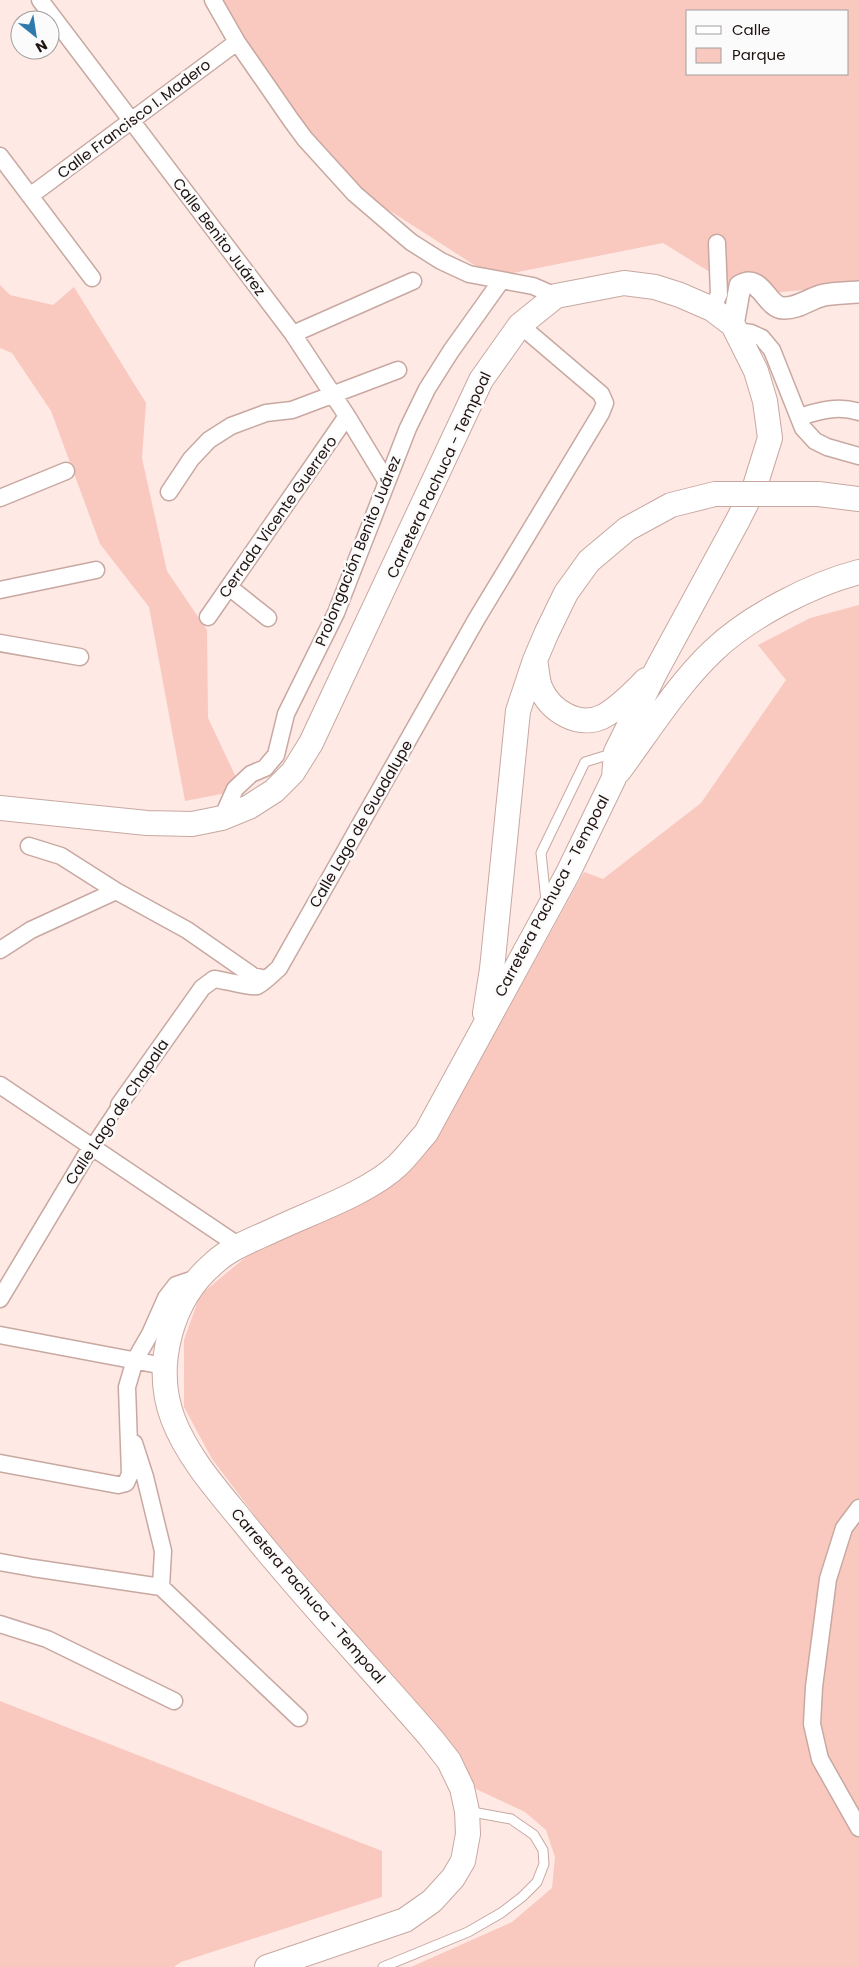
<svg xmlns="http://www.w3.org/2000/svg" width="859" height="1967" font-family="Poppins,sans-serif">
<style>
.green{fill:#f9c9bf;fill-rule:evenodd}
.lines{fill:none;stroke-linecap:round;stroke-linejoin:round}
.service-casing{stroke:#c8a8a1;stroke-width:11}
.pedestrian-casing{stroke:#c8a8a1;stroke-width:15}
.minor-casing{stroke:#c8a8a1;stroke-width:19}
.tertiary-casing{stroke:#c8a8a1;stroke-width:24}
.secondary-casing{stroke:#c8a8a1;stroke-width:26}
.service{stroke:#fff;stroke-width:9}
.pedestrian{stroke:#fff;stroke-width:12}
.minor{stroke:#fff;stroke-width:16}
.tertiary{stroke:#fff;stroke-width:21}
.secondary{stroke:#fff;stroke-width:24}
.secondary-bridge-casing{stroke:#c8a8a1;stroke-width:26;stroke-linecap:butt}
.secondary-bridge{stroke:#fff;stroke-width:24}
.labels{text-anchor:middle;stroke-width:5;stroke-linejoin:round;paint-order:stroke}
.street-label{font-size:15px;fill:#1f1311;stroke:#fbfbfb}
</style>
<rect width="100%" height="100%" fill="#fee9e4"/>
<path class="green" d="M 216,0 L 859,0 L 859,285 L 747,295 L 663,243 L 493,277 L 359,191 L 267,86 ZM 688,11 L 848,11 L 848,74 L 688,74 Z
M 0,285 L 10,295 L 53,305 L 74,287 L 146,403 L 142,458 L 167,571 L 207,630 L 208,718 L 242,790 L 185,801 L 149,607 L 100,544 L 51,411 L 12,353 L 0,348 Z
M 859,605 L 859,1967 L 411,1967 L 512,1922 L 552,1888 L 555,1857 L 546,1830 L 525,1812 L 476,1789 L 460,1755 L 265,1529 L 212,1459 L 184,1407 L 184,1340 L 200,1295 L 247,1256 L 369,1195 L 426,1152 L 451,1112 L 584,872 L 603,879 L 701,803 L 786,680 L 758,645 L 810,618 Z
M 0,1701 L 382,1851 L 382,1897 L 181,1962 L 174,1967 L 0,1967 Z"/>
<g class="lines">
<g class="service-casing">
<path id="service" d="M 546,901 L 541,853 L 585,762 L 614,753
M 383,1967 L 468,1932 L 501,1913 L 522,1897 L 537,1882 L 544,1864 L 543,1850 L 534,1835 L 511,1819 L 467,1811"/>
</g>
<g class="pedestrian-casing">
<path id="pedestrian" d="M 91,1147 L 119,1105"/>
</g>
<g class="minor-casing">
<path id="minor" d="M 40,0 L 293,334 L 347,416 L 387,482
M 213,0 L 237,42 L 291,120 L 305,139 L 355,194 L 411,242 L 441,261 L 469,274 L 533,286 L 556,296
M 0,156 L 92,278
M 30,196 L 237,42
M 712,309 L 719,294 L 717,243
M 736,331 L 751,333 L 762,338 L 772,350 L 803,428 L 815,441 L 827,447 L 859,456
M 293,334 L 413,281
M 799,417 C 819,411 838,405 859,412
M 169,492 L 191,459 L 209,440 L 231,426 L 266,413 L 292,410 L 398,370
M 0,498 L 66,471
M 229,587 L 268,618
M 0,590 L 96,570
M 208,617 L 347,416
M 0,643 L 80,657
M 222,818 L 235,789 L 251,774 L 265,768 L 276,755 L 286,714 L 336,613 L 408,428 L 427,389 L 451,351 L 501,281
M 29,846 L 61,856 L 116,891 L 187,930 L 253,976 L 266,979
M 0,950 L 31,930 L 116,891
M 0,1085 L 239,1246
M 119,1105 L 202,988 L 214,979 C 223,980 253,988 257,986 C 265,982 273,973 279,968 L 476,620 L 601,413 L 605,403 L 601,394 L 520,325
M 0,1299 L 91,1147
M 0,1335 L 164,1366
M 134,1443 L 145,1477 L 163,1551 L 161,1587
M 0,1463 L 118,1485 L 126,1483 L 130,1474 L 127,1387 L 135,1360 L 150,1334 L 166,1298 L 176,1285 L 197,1278
M 859,1508 L 844,1528 L 828,1579 L 814,1687 L 812,1724 L 820,1759 L 859,1828
M 0,1562 L 33,1568 L 161,1587
M 161,1587 L 299,1718
M 0,1624 L 47,1639 L 174,1701"/>
</g>
<g class="tertiary-casing">
<path id="tertiary" d="M 733,325 L 740,286 C 761,273 766,307 783,308 C 798,309 810,298 824,295 C 835,293 848,293 859,292"/>
</g>
<g class="secondary-casing">
<path id="secondary" d="M 818,494 L 859,499
M 535,660 C 537,669 537,679 540,687 C 550,711 579,729 604,716 C 620,707 633,693 646,680
M 619,771 C 648,732 678,684 713,651 C 748,617 812,584 859,572
M 0,808 L 147,823 L 192,824 L 222,818 L 249,807 L 274,791 L 293,772 L 311,743 L 481,380 L 520,325 L 556,296 L 624,283 L 655,287 L 680,295 L 712,309 L 733,325 L 756,371 L 765,401 L 770,438 L 755,486 L 738,520 L 656,671 L 616,752 L 614,778 L 568,873 L 426,1133 C 417,1143 408,1155 398,1165 C 368,1193 314,1211 276,1229 C 255,1239 231,1247 214,1263 C 171,1299 153,1366 173,1419 C 188,1458 218,1491 244,1523 C 303,1597 369,1666 431,1738 L 449,1761 L 462,1788 L 467,1811 L 468,1834 L 463,1861 L 453,1878 L 432,1901 L 405,1920 L 267,1967
M 485,1013 L 492,969 L 518,711 L 535,660 L 547,632 L 566,593 L 589,561 L 627,529 L 671,505 L 715,494"/>
</g>
<use href="#service" class="service"/>
<use href="#pedestrian" class="pedestrian"/>
<use href="#minor" class="minor"/>
<use href="#tertiary" class="tertiary"/>
<use href="#secondary" class="secondary"/>
<g class="secondary-bridge-casing">
<path id="secondary-bridge" d="M 715,494 L 818,494"/>
</g>
<use href="#secondary-bridge" class="secondary-bridge"/>
</g>
<g class="labels">
<g class="street-label">
<text transform="translate(134 119) rotate(-37)" y="5">Calle Francisco I. Madero</text>
<text transform="translate(219 237) rotate(53)" y="5">Calle Benito Juárez</text>
<text transform="translate(439 475) rotate(-65)" y="5">Carretera Pachuca - Tempoal</text>
<text transform="translate(278 517) rotate(-55)" y="5">Cerrada Vicente Guerrero</text>
<text transform="translate(358 551) rotate(-68)" y="5">Prolongación Benito Juárez</text>
<text transform="translate(361 824) rotate(-60)" y="5">Calle Lago de Guadalupe</text>
<text transform="translate(552 896) rotate(-62)" y="5">Carretera Pachuca - Tempoal</text>
<text transform="translate(117 1112) rotate(-56)" y="5">Calle Lago de Chapala</text>
<text transform="translate(308 1596) rotate(49)" y="5">Carretera Pachuca - Tempoal</text>
</g>
</g>
<rect x="686" y="10" width="162" height="65" fill="#fbfbfb" stroke="#a39e9d"/>
<rect x="696" y="26" width="25" height="8" fill="#ffffff" stroke="#a39e9d"/>
<text x="732" y="35" font-size="15" fill="#1f1311">Calle</text>
<rect x="696" y="48" width="25" height="15" fill="#f9c9bf" stroke="#a39e9d"/>
<text x="732" y="60" font-size="15" fill="#1f1311">Parque</text>
<g transform="translate(35 35) rotate(150)"><circle r="24" fill="#fbfbfb" stroke="#a39e9d"/>
<path d="M0-4L9 19L0 12L-9 19Z" fill="#2e7aad"/>
<text y="-8" font-size="14" font-weight="bold" text-anchor="middle" fill="#1f1311">N</text>
</g>
</svg>
